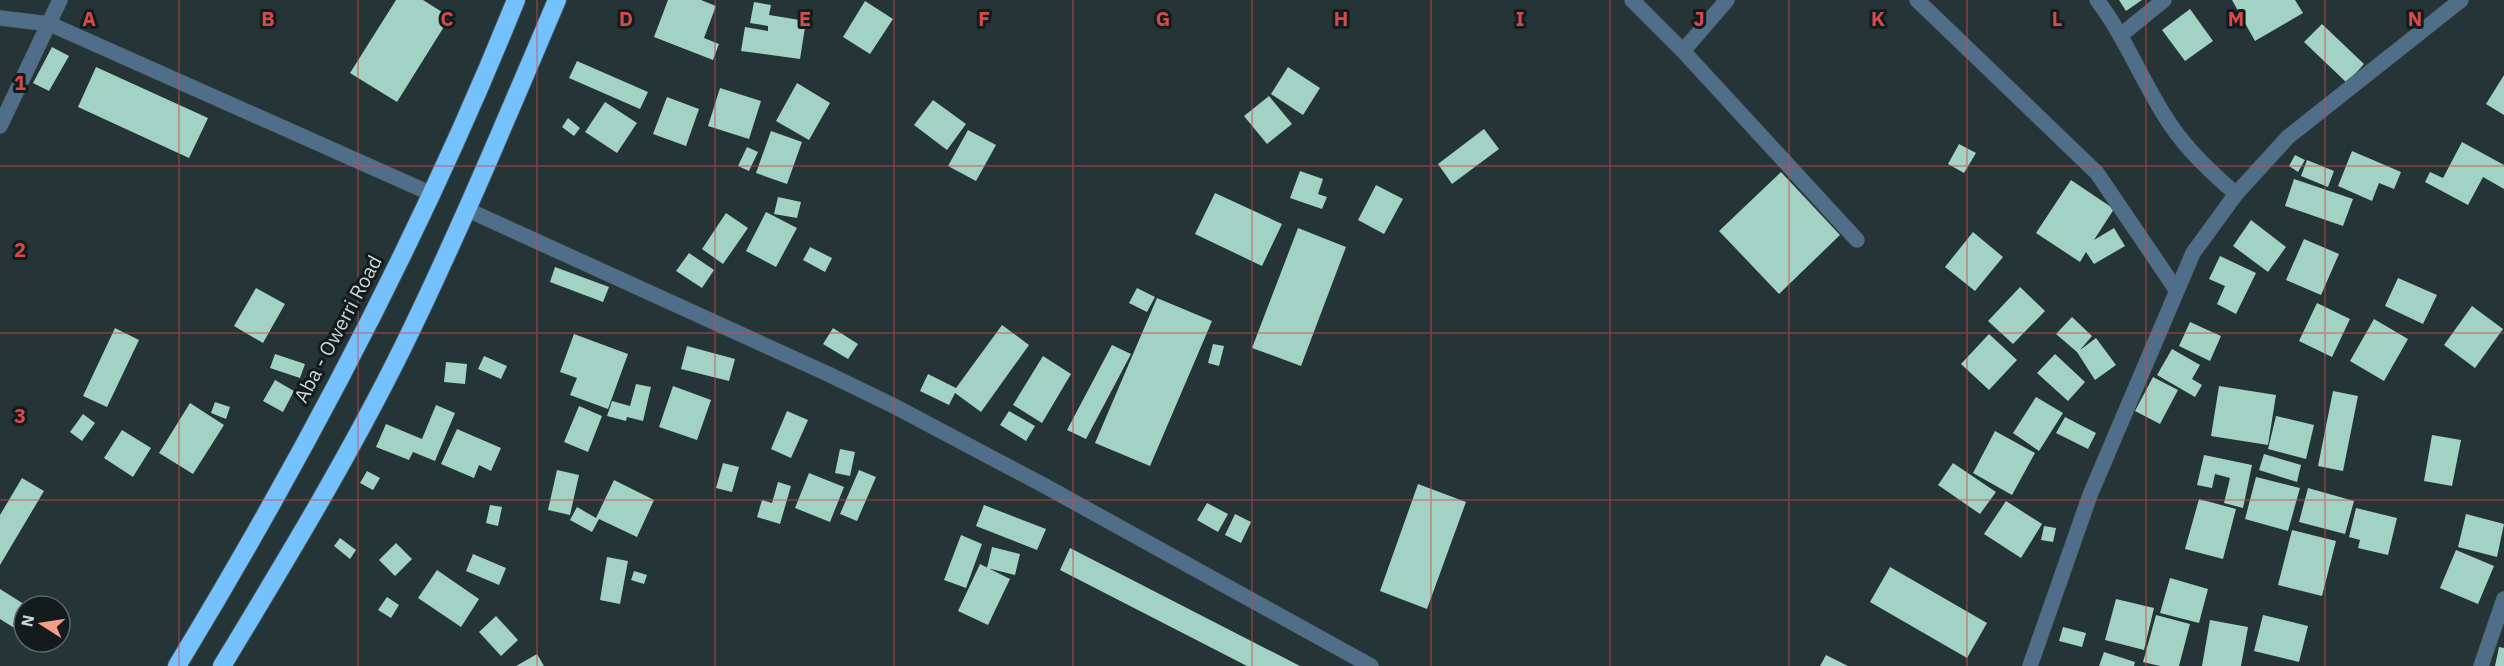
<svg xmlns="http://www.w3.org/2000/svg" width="2504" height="666" font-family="'IBM Plex Sans',sans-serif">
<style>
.building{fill:#a1d2c3}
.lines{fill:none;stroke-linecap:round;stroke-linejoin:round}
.minor-casing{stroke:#425154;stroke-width:16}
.highway-casing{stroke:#425154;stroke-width:20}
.minor{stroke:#506e87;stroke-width:15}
.highway{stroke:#74c1fd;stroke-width:18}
.grid{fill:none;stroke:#d44b4b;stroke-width:1.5;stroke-opacity:0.55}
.labels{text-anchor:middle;stroke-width:6;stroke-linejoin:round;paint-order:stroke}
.street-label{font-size:20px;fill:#cdd7d9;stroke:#131b1c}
.grid-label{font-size:20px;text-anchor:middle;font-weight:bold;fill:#d44b4b;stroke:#131b1c;stroke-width:6;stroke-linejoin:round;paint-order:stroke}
</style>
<rect width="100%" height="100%" fill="#243437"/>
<path class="building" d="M 396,0 L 423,0 L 450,17 L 397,102 L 350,73 Z
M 668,0 L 701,0 L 716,6 L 704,38 L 719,44 L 713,60 L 654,37 Z
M 2119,0 L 2142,0 L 2126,11 Z
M 2232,0 L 2295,0 L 2303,13 L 2255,41 Z
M 865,1 L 893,19 L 870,54 L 843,37 Z
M 754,2 L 771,5 L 769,15 L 806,21 L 800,59 L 741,51 L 745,27 L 768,31 L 768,26 L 750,23 Z
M 2190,9 L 2213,41 L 2185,61 L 2162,30 Z
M 2322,24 L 2364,64 L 2347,83 L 2304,42 Z
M 52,47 L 69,56 L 49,91 L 33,83 Z
M 577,61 L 648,92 L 640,109 L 569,78 Z
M 96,67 L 208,118 L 189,158 L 78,107 Z
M 1288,67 L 1320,88 L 1303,115 L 1271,94 Z
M 2504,75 L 2504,115 L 2486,104 Z
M 797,83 L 830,103 L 809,140 L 776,121 Z
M 720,88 L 761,101 L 749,139 L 708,126 Z
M 1269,96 L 1292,124 L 1267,144 L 1244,116 Z
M 667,97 L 699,109 L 686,146 L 653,134 Z
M 933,100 L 966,124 L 947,150 L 914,125 Z
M 605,102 L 637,123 L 617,153 L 585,132 Z
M 568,118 L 580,128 L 574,136 L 562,127 Z
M 1484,129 L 1499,149 L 1452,184 L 1438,164 Z
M 968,130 L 996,145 L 976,181 L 948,166 Z
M 771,131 L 802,142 L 787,184 L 756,173 Z
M 2462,142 L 2504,165 L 2504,189 L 2483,177 L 2468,205 L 2425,182 L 2430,172 L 2443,178 Z
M 1959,144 L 1976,153 L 1964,173 L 1948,164 Z
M 747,147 L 758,152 L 749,171 L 738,166 Z
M 2352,151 L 2401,172 L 2394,189 L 2379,183 L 2372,201 L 2338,186 Z
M 2295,155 L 2305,160 L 2298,172 L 2289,166 Z
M 2307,160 L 2334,171 L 2328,187 L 2301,176 Z
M 1300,171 L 1323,179 L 1318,194 L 1327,197 L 1322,209 L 1290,198 Z
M 1781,172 L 1840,235 L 1779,294 L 1719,231 Z
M 2294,179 L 2353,199 L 2343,226 L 2285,206 Z
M 2071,180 L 2114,209 L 2094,240 L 2114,228 L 2125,246 L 2094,264 L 2086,252 L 2080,262 L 2036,233 Z
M 1376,185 L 1403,199 L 1384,234 L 1358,220 Z
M 1215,193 L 1282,224 L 1262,266 L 1195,234 Z
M 778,197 L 801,202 L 797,218 L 774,214 Z
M 766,212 L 797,228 L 776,267 L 746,251 Z
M 726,213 L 748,228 L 723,264 L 702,249 Z
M 2251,220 L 2286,247 L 2268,272 L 2233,246 Z
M 1298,228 L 1346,247 L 1301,366 L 1252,348 Z
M 1973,232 L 2003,257 L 1975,291 L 1945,267 Z
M 2304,239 L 2339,254 L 2321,295 L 2286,280 Z
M 810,247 L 832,258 L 825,272 L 803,260 Z
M 689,253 L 714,270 L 702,288 L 676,271 Z
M 2220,256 L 2256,273 L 2236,314 L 2217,304 L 2225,286 L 2209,279 Z
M 555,267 L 609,287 L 603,302 L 550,282 Z
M 2398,278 L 2437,295 L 2423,324 L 2385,306 Z
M 2020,287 L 2045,311 L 2013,344 L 1988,321 Z
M 256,288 L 285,304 L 263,343 L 234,326 Z
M 1137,288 L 1155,297 L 1147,312 L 1129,303 Z
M 1157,298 L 1212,321 L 1150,466 L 1095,443 Z
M 2317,303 L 2350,319 L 2332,357 L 2299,341 Z
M 2472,306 L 2503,329 L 2475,368 L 2444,345 Z
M 2072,317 L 2092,336 L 2080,350 L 2096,338 L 2116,365 L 2095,380 L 2077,352 L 2056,334 Z
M 2374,319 L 2408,339 L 2384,381 L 2350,361 Z
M 2190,322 L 2221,336 L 2210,361 L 2179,346 Z
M 1002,325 L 1029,345 L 981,412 L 955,393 L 949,405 L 920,391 L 928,374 L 956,388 Z
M 115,328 L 139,340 L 107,407 L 83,396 Z
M 833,328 L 858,344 L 848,359 L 823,344 Z
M 574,334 L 628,354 L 608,409 L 570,395 L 577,378 L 560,372 Z
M 1989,334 L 2017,360 L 1989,390 L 1961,364 Z
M 1213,344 L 1224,346 L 1219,366 L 1208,363 Z
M 1112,345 L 1131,354 L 1086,439 L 1067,430 Z
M 687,346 L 735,359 L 729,381 L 681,369 Z
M 2172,349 L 2200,365 L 2192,379 L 2202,385 L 2195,397 L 2157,375 Z
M 275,354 L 305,364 L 300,378 L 270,368 Z
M 2055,354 L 2085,382 L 2068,401 L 2037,373 Z
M 484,356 L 507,366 L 501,379 L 478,369 Z
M 1043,356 L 1071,374 L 1042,423 L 1013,405 Z
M 446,362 L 467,364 L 465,384 L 444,382 Z
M 2153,377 L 2178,390 L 2160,424 L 2135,411 Z
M 275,380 L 294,391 L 283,412 L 263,401 Z
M 636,384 L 651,387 L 643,421 L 627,417 L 626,421 L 607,416 L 612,401 L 630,406 Z
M 673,386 L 711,400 L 697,440 L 659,427 Z
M 2219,386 L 2276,395 L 2268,445 L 2211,436 Z
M 2333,391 L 2358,396 L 2343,471 L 2318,466 Z
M 2036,397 L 2063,413 L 2039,451 L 2013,433 Z
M 215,402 L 230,407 L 226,419 L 211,413 Z
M 190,403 L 224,425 L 193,474 L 159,453 Z
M 436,405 L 455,413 L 435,461 L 413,452 L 409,460 L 376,447 L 386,424 L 422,439 Z
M 579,406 L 602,416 L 588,452 L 564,442 Z
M 787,411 L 808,420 L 791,458 L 771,449 Z
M 1009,411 L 1035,426 L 1026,441 L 1000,425 Z
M 83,414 L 95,423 L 82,441 L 70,432 Z
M 2276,416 L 2314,425 L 2306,459 L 2268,449 Z
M 2065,417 L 2096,433 L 2088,449 L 2056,433 Z
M 457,429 L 501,448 L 491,471 L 479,465 L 474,478 L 441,464 Z
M 122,430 L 151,448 L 133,477 L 104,458 Z
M 1995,431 L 2035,453 L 2012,495 L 1973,473 Z
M 2432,435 L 2461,440 L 2452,486 L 2424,481 Z
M 840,449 L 855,452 L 850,476 L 835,473 Z
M 2264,454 L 2301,465 L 2297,482 L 2259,470 Z
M 2204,455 L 2252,465 L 2243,508 L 2224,503 L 2230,478 L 2215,474 L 2212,488 L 2197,485 Z
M 723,463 L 739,467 L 732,492 L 716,488 Z
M 1953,463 L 1996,492 L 1980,514 L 1938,485 Z
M 557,470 L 579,475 L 570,515 L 548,510 Z
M 859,470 L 876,477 L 857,521 L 840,514 Z
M 367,471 L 380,478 L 373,490 L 360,483 Z
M 809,473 L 844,487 L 830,522 L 795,508 Z
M 2256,477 L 2300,488 L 2288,531 L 2245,519 Z
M 22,478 L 44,491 L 0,565 L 0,515 Z
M 614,480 L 654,500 L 637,537 L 599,519 L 592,532 L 570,520 L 577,507 L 596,518 Z
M 778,482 L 791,486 L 780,524 L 757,517 L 762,500 L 772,503 Z
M 1418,484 L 1466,502 L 1427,609 L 1380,591 Z
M 2308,488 L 2354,501 L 2345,534 L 2299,522 Z
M 2199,499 L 2236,509 L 2223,559 L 2185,549 Z
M 2006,501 L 2042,524 L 2021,558 L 1984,534 Z
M 1207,503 L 1228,514 L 1218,532 L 1197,520 Z
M 490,505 L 502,507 L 498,526 L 486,523 Z
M 984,505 L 1046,529 L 1037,550 L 976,526 Z
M 2356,508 L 2397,518 L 2388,555 L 2358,548 L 2360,540 L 2349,537 Z
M 1235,514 L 1251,522 L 1241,543 L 1225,535 Z
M 2466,514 L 2504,524 L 2497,557 L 2458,547 Z
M 2044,526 L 2056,528 L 2053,542 L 2041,540 Z
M 2292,530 L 2336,541 L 2322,596 L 2278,585 Z
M 961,535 L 982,544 L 966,588 L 944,580 Z
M 340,538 L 356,550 L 350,559 L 334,546 Z
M 396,543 L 412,559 L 395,576 L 379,560 Z
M 992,547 L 1020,554 L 1015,575 L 987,568 Z
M 1070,548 L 1300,666 L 1247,666 L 1060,570 Z
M 2456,550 L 2494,566 L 2478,604 L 2440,588 Z
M 473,554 L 506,568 L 499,585 L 466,571 Z
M 607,557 L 628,561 L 620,604 L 600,600 Z
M 980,564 L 1010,579 L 988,625 L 958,611 Z
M 1890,567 L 1987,623 L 1967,658 L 1870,602 Z
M 437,570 L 479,599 L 461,627 L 418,598 Z
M 634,571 L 647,575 L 644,584 L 631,580 Z
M 2170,578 L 2208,589 L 2199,623 L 2160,613 Z
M 0,589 L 27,606 L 24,606 L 24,634 L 0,619 Z
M 387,597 L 399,605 L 391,618 L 378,610 Z
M 2116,599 L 2154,608 L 2144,650 L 2105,640 Z
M 2156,615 L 2190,624 L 2179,666 L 2160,666 L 2143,662 Z
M 2263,615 L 2308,626 L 2299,662 L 2254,651 Z
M 496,616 L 518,640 L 501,656 L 479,632 Z
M 2210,620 L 2248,627 L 2241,666 L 2202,666 Z
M 2063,627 L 2086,633 L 2082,647 L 2059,641 Z
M 2499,647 L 2504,648 L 2504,666 L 2495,666 Z
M 2104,652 L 2135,662 L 2134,666 L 2099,666 Z
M 537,654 L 544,666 L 516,666 Z
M 1826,655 L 1848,666 L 1820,666 Z"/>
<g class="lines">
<g class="minor-casing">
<path id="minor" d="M 1632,0 L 1683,51 L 1857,240
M 1917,0 L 2097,173 L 2177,291
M 2097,0 C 2126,38 2143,84 2170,124 C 2188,151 2212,173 2236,194
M 0,18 L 50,24 L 432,194
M 2121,35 L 2164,0
M 1683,51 L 1727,0
M 0,126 L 60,0
M 468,210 L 828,374 L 894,406 L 1045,486 L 1371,666
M 2030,666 L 2090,495 L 2193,253 L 2236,194 L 2288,137 L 2461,0
M 2481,666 L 2504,599"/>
</g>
<g class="highway-casing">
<path id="highway" d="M 177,666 C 306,453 423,231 516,0
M 222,666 C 285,562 348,458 402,349 C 458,235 507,117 557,0"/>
</g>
<use href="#minor" class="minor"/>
<use href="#highway" class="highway"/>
</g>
<path class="grid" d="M 179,0 L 179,666M 358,0 L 358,666M 537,0 L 537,666M 715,0 L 715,666M 894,0 L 894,666M 1073,0 L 1073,666M 1252,0 L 1252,666M 1431,0 L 1431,666M 1610,0 L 1610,666M 1789,0 L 1789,666M 1967,0 L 1967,666M 2146,0 L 2146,666M 2325,0 L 2325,666M 0,166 L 2504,166M 0,333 L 2504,333M 0,500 L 2504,500"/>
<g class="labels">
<g class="street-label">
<text transform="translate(338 329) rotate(-62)" y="7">Aba - Owerri Road</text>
</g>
</g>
<g class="grid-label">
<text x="89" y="26">A</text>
<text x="268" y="26">B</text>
<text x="447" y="26">C</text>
<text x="626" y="26">D</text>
<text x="805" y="26">E</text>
<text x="984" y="26">F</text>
<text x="1163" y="26">G</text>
<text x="1341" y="26">H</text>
<text x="1520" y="26">I</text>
<text x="1699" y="26">J</text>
<text x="1878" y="26">K</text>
<text x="2057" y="26">L</text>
<text x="2236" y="26">M</text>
<text x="2415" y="26">N</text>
<text x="20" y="90">1</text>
<text x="20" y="257">2</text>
<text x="20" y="423">3</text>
</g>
<g transform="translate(42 624) rotate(282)"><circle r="28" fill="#131b1c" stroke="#5d6668" stroke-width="1.5"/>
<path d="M0-4.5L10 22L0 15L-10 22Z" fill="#f39f85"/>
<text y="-9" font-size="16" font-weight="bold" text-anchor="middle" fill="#cdd7d9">N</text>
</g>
</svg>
